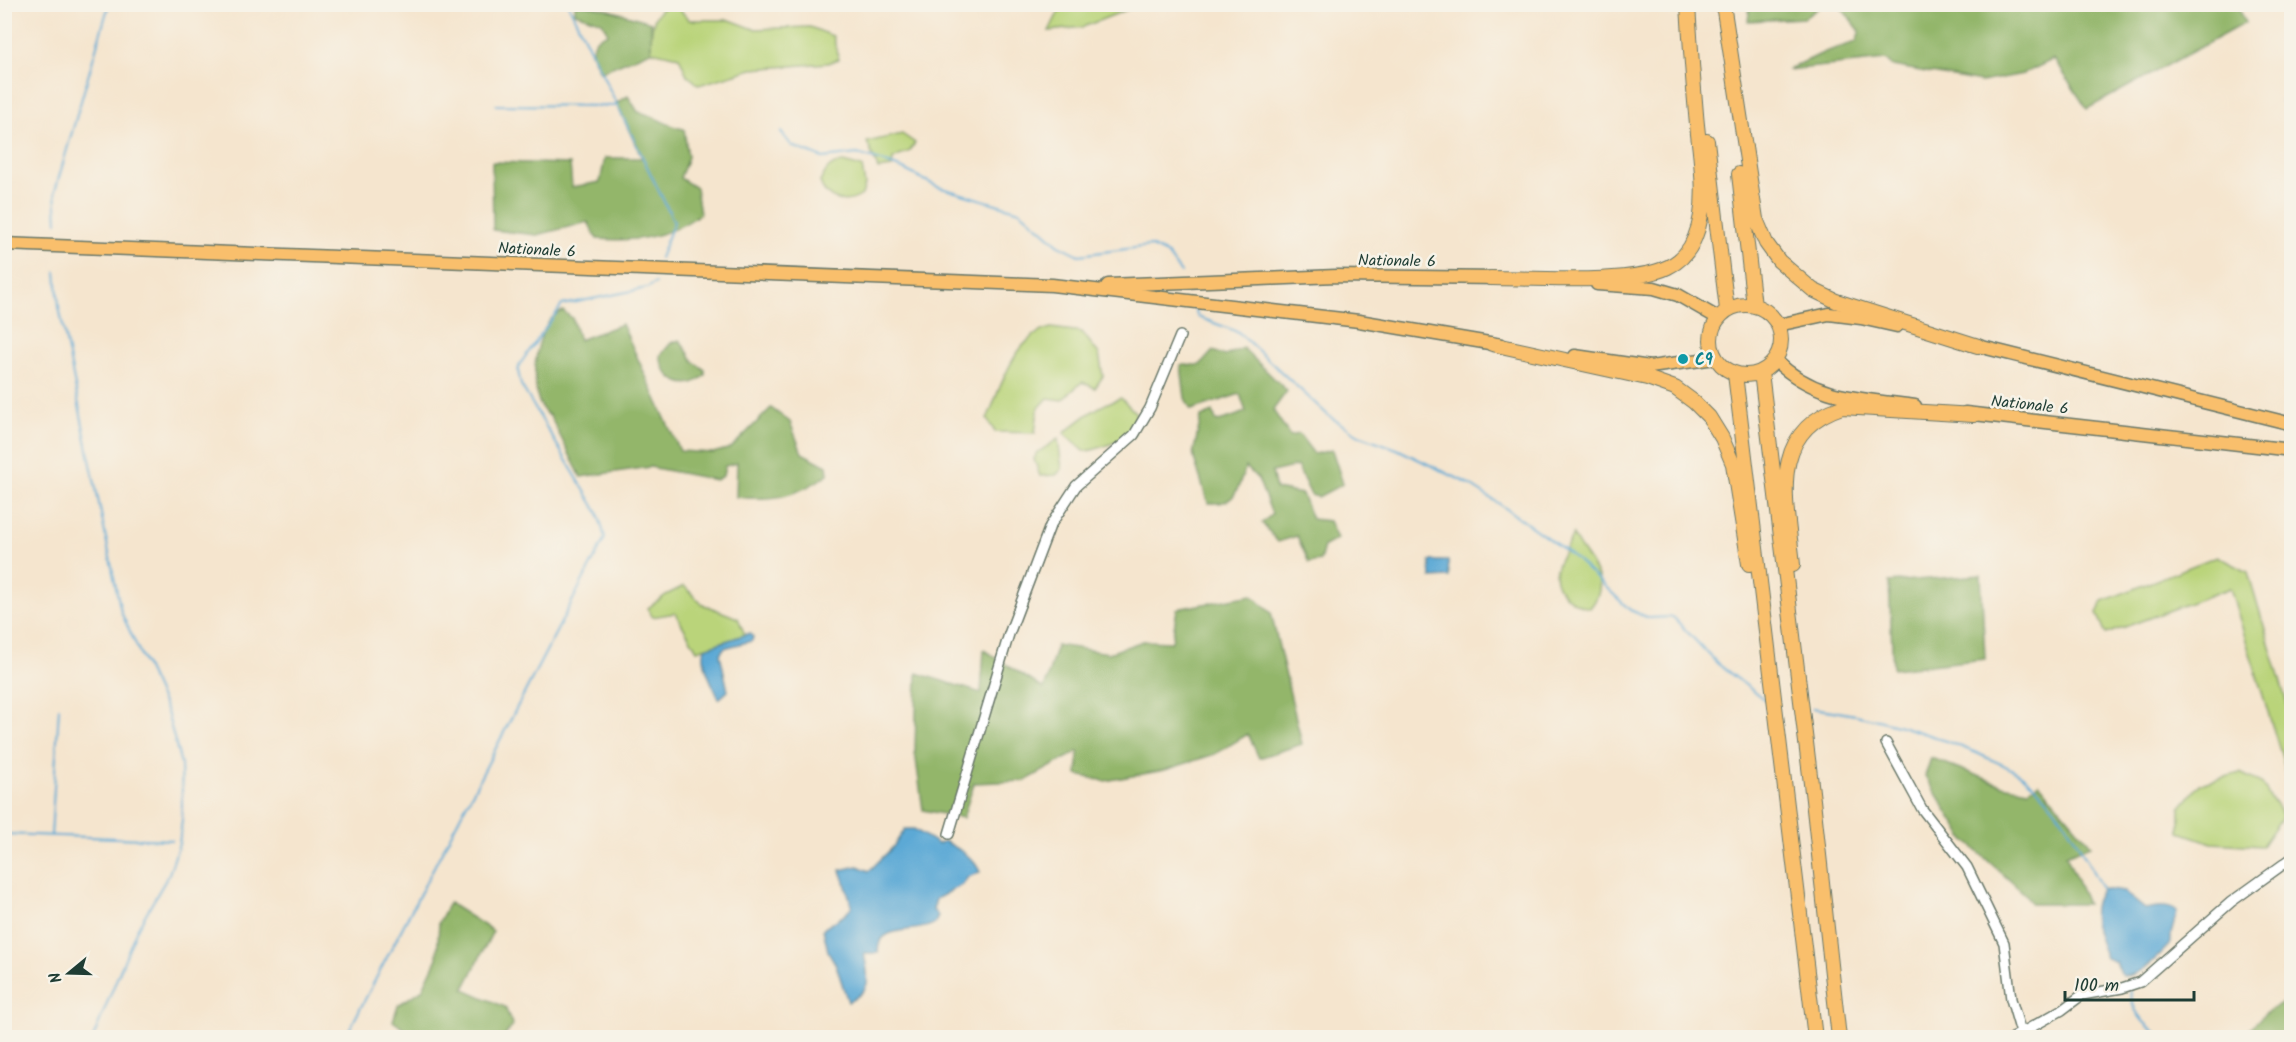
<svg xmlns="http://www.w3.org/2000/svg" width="2296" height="1042" font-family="Kalam,sans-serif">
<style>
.green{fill:#bad47a;stroke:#6c8857;stroke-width:1.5}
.forest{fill:#93b66a;stroke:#597a4f;stroke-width:1.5}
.water{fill:#5ca9d5;stroke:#3e7384;stroke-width:1.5}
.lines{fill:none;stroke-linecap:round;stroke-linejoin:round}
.stream{stroke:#5ca9d5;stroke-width:2}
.minor-casing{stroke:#6a786a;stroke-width:12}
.major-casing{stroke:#6a786a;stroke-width:15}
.highway-casing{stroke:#6a786a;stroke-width:16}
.minor{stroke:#fff;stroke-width:9}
.major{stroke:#f9bf6c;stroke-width:12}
.highway{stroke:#f9bf6c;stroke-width:14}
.culture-dot{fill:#0f9aa8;stroke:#f7f3e8;stroke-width:2}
.labels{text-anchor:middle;stroke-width:5;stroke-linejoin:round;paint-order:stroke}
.street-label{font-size:16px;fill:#1f3d34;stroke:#f7f3e8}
.culture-label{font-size:16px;font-weight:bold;fill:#0d838f;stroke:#f7f3e8;text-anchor:start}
</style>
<rect width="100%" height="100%" fill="#f7f3e8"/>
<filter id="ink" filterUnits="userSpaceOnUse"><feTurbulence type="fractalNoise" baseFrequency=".0167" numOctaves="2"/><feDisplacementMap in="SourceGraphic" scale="12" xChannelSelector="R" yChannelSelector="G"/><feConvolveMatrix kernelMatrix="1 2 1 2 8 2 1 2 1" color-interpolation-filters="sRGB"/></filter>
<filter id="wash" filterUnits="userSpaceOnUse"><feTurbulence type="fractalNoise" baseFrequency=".008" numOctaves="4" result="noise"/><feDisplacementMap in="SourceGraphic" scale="24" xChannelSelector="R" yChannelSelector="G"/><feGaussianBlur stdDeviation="1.35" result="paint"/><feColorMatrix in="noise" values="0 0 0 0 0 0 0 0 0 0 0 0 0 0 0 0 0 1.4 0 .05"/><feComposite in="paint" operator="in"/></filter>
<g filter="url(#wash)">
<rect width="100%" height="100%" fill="#f5e5ce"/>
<path class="green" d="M 675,4 L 689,20 L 730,20 L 754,29 L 810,27 L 833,36 L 839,59 L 828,63 L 752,69 L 699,85 L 687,75 L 679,57 L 651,51 C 651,32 650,7 675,4 Z
M 1069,5 L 1069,4 L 1139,5 L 1083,27 L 1049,31 L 1059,11 Z
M 902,134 L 915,143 L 910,151 L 893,159 L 892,167 L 878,169 L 867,142 Z
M 843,162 L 862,167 L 865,185 L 862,195 C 846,206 826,201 820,182 C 826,170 829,164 843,162 Z
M 1051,328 L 1082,332 L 1099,354 L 1103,376 L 1095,388 L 1082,382 L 1062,400 L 1048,398 L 1038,409 L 1035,433 L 995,432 L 987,419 C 1001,387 1014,336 1051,328 Z
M 1121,398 L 1136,413 L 1134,435 C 1119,440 1097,451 1084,451 L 1064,433 C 1082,418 1098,405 1121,398 Z
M 1058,439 L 1062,469 L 1056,475 L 1040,476 L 1034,459 L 1037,453 Z
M 1573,535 C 1584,561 1615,578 1590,608 C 1574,606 1551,589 1556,569 C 1559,558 1568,545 1573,535 Z
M 2217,556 L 2248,572 L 2291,717 L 2291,787 L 2230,588 L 2106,634 L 2097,613 L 2103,601 Z
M 684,586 L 702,604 L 738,618 L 745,635 L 697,650 L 675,613 L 652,617 L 648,608 L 666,595 Z
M 2240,773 L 2261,783 L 2283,816 L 2262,846 L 2212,843 L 2180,832 L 2180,808 L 2200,784 Z"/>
<path class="forest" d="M 2238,4 L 2245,23 L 2087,109 L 2054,59 L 2023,74 L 1981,82 L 1893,66 L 1885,60 L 1787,70 L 1825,52 L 1856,42 L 1860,31 L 1839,5 Z
M 575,5 C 597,4 628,16 651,22 L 651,51 L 600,72 L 591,53 L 596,39 L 608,33 L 602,22 L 575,13 Z
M 1750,5 L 1750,4 L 1823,5 L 1804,18 L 1748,21 Z
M 628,96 L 638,112 C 655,115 667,127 684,129 L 688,157 L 680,178 L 696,188 L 700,214 C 668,238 636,242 597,239 L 588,222 L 537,235 L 493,230 L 492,162 L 570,164 L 572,187 L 600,182 L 605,158 L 642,158 L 616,103 Z
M 563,311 L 572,318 L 579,340 L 622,324 L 680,451 L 713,453 L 731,448 L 771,408 L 790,422 L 802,453 L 827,466 L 828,474 C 797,497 774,501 736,497 L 737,463 L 725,466 L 723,476 L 716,480 L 650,467 L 581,477 L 550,416 C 525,404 532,320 563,311 Z
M 680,340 L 694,362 L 705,370 L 705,375 C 685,394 665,379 660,356 L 671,343 Z
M 1243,348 L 1287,391 L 1273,410 L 1290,436 L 1299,434 L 1314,454 L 1332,450 L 1343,484 L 1318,497 L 1311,495 L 1297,466 L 1272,472 L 1276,489 L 1302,494 L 1312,519 L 1329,521 L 1337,539 L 1324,546 L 1320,561 L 1309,563 L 1297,536 L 1278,542 L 1262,523 L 1272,514 L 1258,479 L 1246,467 C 1237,488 1238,506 1208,503 L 1193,455 L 1201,417 L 1213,412 L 1216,421 C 1227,420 1236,415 1246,412 L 1240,394 L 1191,410 L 1185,398 L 1181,365 L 1200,365 L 1213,351 L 1225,356 Z
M 1981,575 L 1985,659 L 1893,669 L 1889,582 Z
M 1252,595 L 1271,613 L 1302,744 L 1259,758 L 1248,734 L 1215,754 L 1165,770 L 1105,781 L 1077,775 L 1079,751 L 1025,781 L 974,783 L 963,818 L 923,810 L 915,752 L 917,673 L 981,693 L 984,650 L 1044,689 L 1057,645 L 1109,653 L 1143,641 L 1172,642 L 1177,609 Z
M 1931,758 L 2002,785 L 2029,790 L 2039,783 L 2091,845 L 2066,855 L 2087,904 L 2031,904 L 2026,895 L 1966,841 L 1925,776 Z
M 449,903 L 493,931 L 464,989 L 505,1007 L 513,1026 L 503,1037 L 415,1037 L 393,1021 L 398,1005 L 422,990 L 437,958 L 439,922 Z
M 2291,997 L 2291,1037 L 2242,1037 L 2265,1013 Z"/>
<path class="water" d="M 1430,561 L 1448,561 L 1449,577 L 1431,578 Z
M 750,633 L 753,637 L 752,641 L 724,648 L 720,654 L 728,691 L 719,699 C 713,685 700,663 705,648 Z
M 905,829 L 914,829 L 938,844 L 944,841 C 959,849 974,857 980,872 L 968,877 L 962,885 L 936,899 L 933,910 L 938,916 L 935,923 C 918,935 877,922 878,953 L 864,953 C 868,977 874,990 848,1002 L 836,965 L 828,951 L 823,929 L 846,914 L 852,906 L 841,870 L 858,866 L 869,871 L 893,847 Z
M 2102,889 L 2124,892 L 2145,909 C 2155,907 2168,904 2177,912 L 2171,934 L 2171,943 C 2158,956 2142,977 2122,976 L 2116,962 L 2106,958 C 2097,935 2085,911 2102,889 Z"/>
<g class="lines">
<path class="stream" d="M 568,4 L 674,222 L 660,258
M 2281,102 L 2292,96
M 496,105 L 617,106
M 781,132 L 792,146 L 823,158 L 857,154 L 878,160 L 903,169 L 938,187 L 1020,211 L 1059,245 L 1079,255 L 1150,246 L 1167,254 L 1181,273
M 57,222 L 55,191 L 109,4
M 56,272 L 59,307 L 121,612 L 167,712 L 181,764 L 182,793 L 182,820 L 179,844 L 169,874 L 136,931 L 93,1038
M 1195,309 L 1198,317 L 1238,332 L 1330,417 L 1359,435 L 1397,449 L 1467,483 L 1501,505 L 1574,557 L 1630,610 L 1649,618 L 1673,617 L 1718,664 L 1765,700
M 1812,708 C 1874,716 1921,730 1979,754 C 1993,761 2012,767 2024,777 C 2059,804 2082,850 2102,889
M 4,834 L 172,840
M 51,836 L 59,708
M 2130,988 C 2131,1012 2146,1028 2166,1038
M 345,1038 L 605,538 L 598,513 L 521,385 L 518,371 L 520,364 L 562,305 L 647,288 L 656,283"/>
</g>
</g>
<g filter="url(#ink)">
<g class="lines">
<g class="minor-casing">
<path id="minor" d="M 1886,743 L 1922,809 L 1967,867 L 2004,943 L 2011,999 L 2021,1033
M 949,834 L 1009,634 L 1050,526 L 1076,486 L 1134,435 L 1150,408 L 1180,336
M 2012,1038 L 2062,1010 L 2082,995 L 2122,988 L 2140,982 L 2231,902 L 2292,858"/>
</g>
<g class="major-casing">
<path id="major" d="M 4,244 L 1052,285 L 1359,321 L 1501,345
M 1597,284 L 1654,288 L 1678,295 L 1718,318
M 1108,285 L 1336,276 L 1499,278
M 1778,325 L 1829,314 L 1861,318 L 1897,326
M 1970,344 L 2292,424
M 1575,356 L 1650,367 L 1715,358
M 1775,360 C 1817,401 1861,398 1915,406
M 1965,413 L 2292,450"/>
</g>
<g class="highway-casing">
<path id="highway" d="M 1723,4 L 1756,219 L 1766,243 L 1779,261 L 1813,290 L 1836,301 L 1978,346
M 1707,141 L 1727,310
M 1739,174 L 1754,306
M 1490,278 C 1534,278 1632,285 1668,267 C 1681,261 1690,250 1695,237 C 1710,201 1699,153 1696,114 C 1693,78 1690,41 1688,4
M1711 340a35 35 0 1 1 70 0a35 35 0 1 1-70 0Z
M 1492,344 L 1647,378 L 1675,388 L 1694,402 L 1709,417 L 1722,438 L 1733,464 L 1749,564
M 1761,372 L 1813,800 L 1839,1038
M 1735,374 L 1815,1038
M 1793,565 C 1787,503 1766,432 1842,407 L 1974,415"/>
</g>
<use href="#minor" class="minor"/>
<use href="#major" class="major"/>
<use href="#highway" class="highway"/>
</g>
</g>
<circle class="culture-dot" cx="1683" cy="359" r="6"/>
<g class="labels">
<g class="street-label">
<text transform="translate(537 249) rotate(3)" y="6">Nationale 6</text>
<text transform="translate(1397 260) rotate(1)" y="6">Nationale 6</text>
<text transform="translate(2030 404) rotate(6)" y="6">Nationale 6</text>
</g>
<g class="culture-label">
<text x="1695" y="365">C9</text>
</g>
</g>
<rect width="2296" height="1042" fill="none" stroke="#f7f3e8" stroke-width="24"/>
<g transform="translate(69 973) rotate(251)" stroke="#f7f3e8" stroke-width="4.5" paint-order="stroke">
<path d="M0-4.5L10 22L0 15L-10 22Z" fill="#1f3d34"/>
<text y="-9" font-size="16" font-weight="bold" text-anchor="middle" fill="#1f3d34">N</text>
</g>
<path d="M2065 991v9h129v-9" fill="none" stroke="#1f3d34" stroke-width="3"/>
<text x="2074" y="991" font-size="18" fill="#1f3d34" stroke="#f7f3e8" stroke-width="4.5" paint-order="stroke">100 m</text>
</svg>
